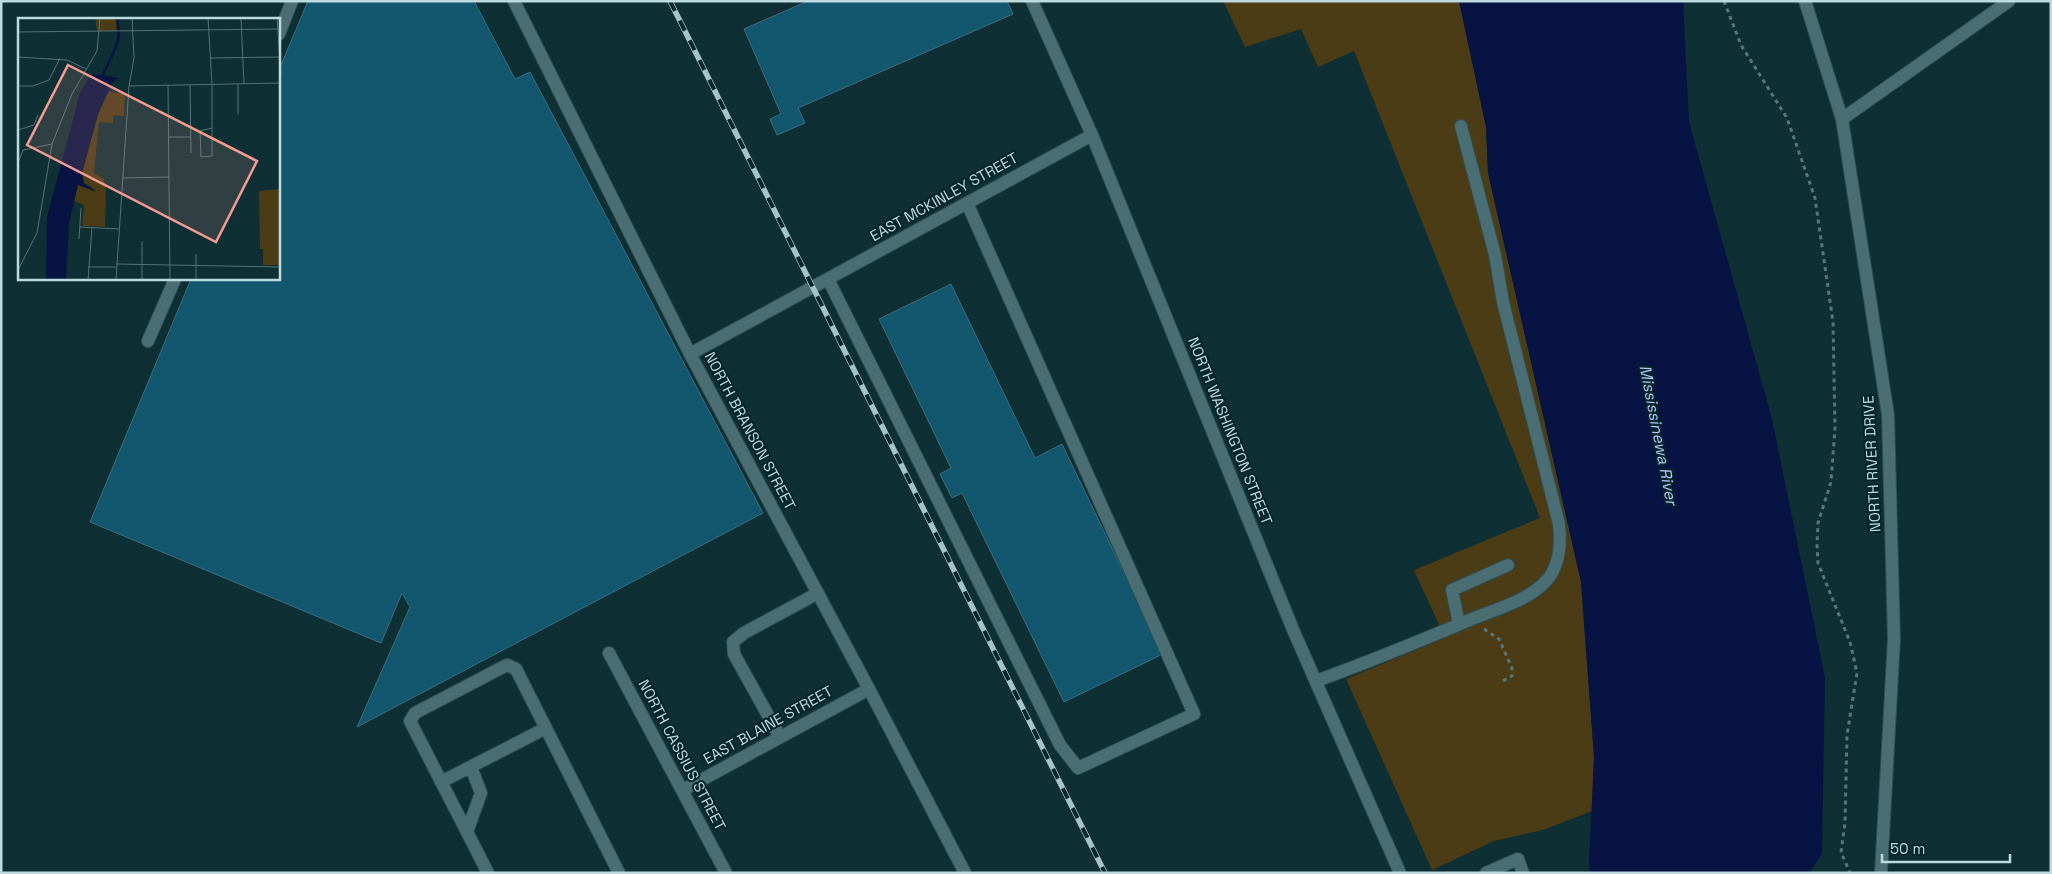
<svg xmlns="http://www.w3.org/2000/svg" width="2052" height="874" font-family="'Space Grotesk',sans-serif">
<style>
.green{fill:#4b3c16}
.water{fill:#071343}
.building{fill:#13576e;stroke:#3b6d82}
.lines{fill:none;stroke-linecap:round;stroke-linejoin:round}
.minor-casing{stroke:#2e4e52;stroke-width:14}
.path{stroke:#57767a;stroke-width:3;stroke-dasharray:4 4;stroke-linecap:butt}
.minor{stroke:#4a6e73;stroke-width:12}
.rail-casing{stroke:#a6c3c7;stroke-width:5.5}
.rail{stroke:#042529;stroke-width:4;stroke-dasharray:11;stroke-linecap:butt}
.labels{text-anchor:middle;stroke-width:4;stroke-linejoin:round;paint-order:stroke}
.street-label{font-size:15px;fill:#bddade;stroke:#042529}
.water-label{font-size:16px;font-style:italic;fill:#b1c7f8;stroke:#042529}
.inset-river{fill:none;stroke:#071343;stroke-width:2.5}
.inset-road{fill:none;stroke:#547377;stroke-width:1}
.view{fill:#f59c92;fill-opacity:0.15;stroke:#f59c92;stroke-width:2.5}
.inset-edge{fill:none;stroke:#bddade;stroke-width:2.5}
</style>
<rect width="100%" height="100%" fill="#0e2f33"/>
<path class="green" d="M 1223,1 L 1459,1 L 1486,127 L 1488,173 L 1581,582 L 1594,757 L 1592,811 L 1543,830 L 1494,841 L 1432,870 L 1346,679 L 1445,638 L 1414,570 L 1540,518 L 1354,51 L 1318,67 L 1301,29 L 1245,47 Z"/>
<path class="water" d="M 1459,1 L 1683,1 L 1689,122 L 1772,419 L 1825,678 L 1822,854 L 1809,873 L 1590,873 L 1589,863 L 1594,757 L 1581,582 L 1488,173 L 1486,127 Z"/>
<path class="building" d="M 308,1 L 474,1 L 515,79 L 530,72 L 763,513 L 357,727 L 410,607 L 402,593 L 381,643 L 90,522 L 191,279 L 279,279 L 279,70 Z
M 808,1 L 1007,1 L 1013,14 L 798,108 L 805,123 L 777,135 L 770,119 L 781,114 L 744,29 Z
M 951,284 L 1035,458 L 1062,444 L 1163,654 L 1064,702 L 962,493 L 952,498 L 940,474 L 951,468 L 879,319 Z"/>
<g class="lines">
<g class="minor-casing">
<path id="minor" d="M 514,1 L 690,354 L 869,689 L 965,873
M 1032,1 L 1092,135 L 1294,632 L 1400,873
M 1805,1 L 1842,119 L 1888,415 L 1894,639 L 1881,873
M 279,34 L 292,1
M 1842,119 L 2009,1
M 828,279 L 1060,745 L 1078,768 L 1194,714 L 967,203
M 148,341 L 175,279
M 690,354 L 1092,135
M 1459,624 L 1452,590 L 1508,565
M 609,653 L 726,873
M 1316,681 C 1369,662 1420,641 1472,619 C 1496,609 1528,601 1546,581 C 1560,566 1561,543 1559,524 L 1503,302 L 1495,255 L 1461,126
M 780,737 L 734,654 L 733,642 L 744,633 L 818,593
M 441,782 L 546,728
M 683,790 L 869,689
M 467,832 L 481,793 L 471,767
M 488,873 L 410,721 L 415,713 L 507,665 L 516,669 L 619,873
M 1486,873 L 1518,859 L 1523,873"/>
</g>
<path class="path" d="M 1724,1 L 1741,45 L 1787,118 L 1815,198 L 1833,322 L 1835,428 L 1831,482 L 1818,523 L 1817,545 L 1818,563 L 1850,642 L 1857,673 L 1847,735 L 1845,823 L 1841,852 L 1850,873
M 1484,629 L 1499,639 L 1512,668 L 1512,676 L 1501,682"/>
<use href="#minor" class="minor"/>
<g class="rail-casing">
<path id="rail" d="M 670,1 L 1105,873"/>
</g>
<use href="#rail" class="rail"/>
</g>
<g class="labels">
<g class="street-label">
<text transform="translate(944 197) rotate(-29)" y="5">EAST MCKINLEY STREET</text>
<text transform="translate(750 431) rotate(62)" y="5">NORTH BRANSON STREET</text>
<text transform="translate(1230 431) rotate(68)" y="5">NORTH WASHINGTON STREET</text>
<text transform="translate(1872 464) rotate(-93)" y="5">NORTH RIVER DRIVE</text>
<text transform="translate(768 725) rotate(-29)" y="5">EAST BLAINE STREET</text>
<text transform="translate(682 755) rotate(62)" y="5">NORTH CASSIUS STREET</text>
</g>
<g class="water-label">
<text transform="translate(1659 435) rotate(79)" y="6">Mississinewa River</text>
</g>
</g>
<g transform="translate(18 18)">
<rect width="262" height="262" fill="#0e2f33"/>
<path d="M 77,0 L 98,0 L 100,13 L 79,13 ZM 90,74 L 107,76 L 106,98 L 95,97 L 95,105 L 81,104 L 76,155 L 86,161 L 88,169 L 87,209 L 64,208 L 66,187 L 56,183 L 60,167 L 78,172 L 66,165 L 64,155 L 80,96 ZM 262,171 L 262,247 L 245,247 L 245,231 L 242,231 L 241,173 Z" fill="#4b3c16"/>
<path d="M 76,56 L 101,60 L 94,65 L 80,96 L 64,155 L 66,165 L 78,174 L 60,167 L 51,205 L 48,262 L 28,262 L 29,199 L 62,75 L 71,59 Z" fill="#071343"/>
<path class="inset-river" d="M 83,61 L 97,31 L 101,18 L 99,0"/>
<path class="inset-road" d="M 190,0 L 194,66 L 194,138 L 183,139 L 182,113 L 194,110M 223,0 L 226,66M 259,0 L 263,57M 0,14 L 263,11M 0,39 L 49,42 L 68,51M 193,40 L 263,39M 220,66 L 220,96M 150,67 L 152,262M 172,67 L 173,135M 0,68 L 15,68 L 31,62 L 42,40M 111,68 L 263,65M 0,112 L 16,107 L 20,97M 151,119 L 173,119M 0,145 L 5,132 L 34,126M 104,160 L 151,159M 62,209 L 101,211M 61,221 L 63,190M 124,223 L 124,262M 98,246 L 263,249M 70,249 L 98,249M 0,252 L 19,215 L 34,126 L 54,76 L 79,33 L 82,0M 70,262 L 74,210M 98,262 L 111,68 L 116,40 L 114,0M 178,262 L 178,236"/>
<path class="view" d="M 50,47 L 239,143 L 198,224 L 9,127 Z"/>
<rect width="262" height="262" class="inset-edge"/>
</g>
<rect width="2052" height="874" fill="none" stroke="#bddade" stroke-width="5"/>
<path d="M1882 854v8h128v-8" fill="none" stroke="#bddade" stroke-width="2.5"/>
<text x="1890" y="854" font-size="15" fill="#bddade" stroke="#042529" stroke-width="4" paint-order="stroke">50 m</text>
</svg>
